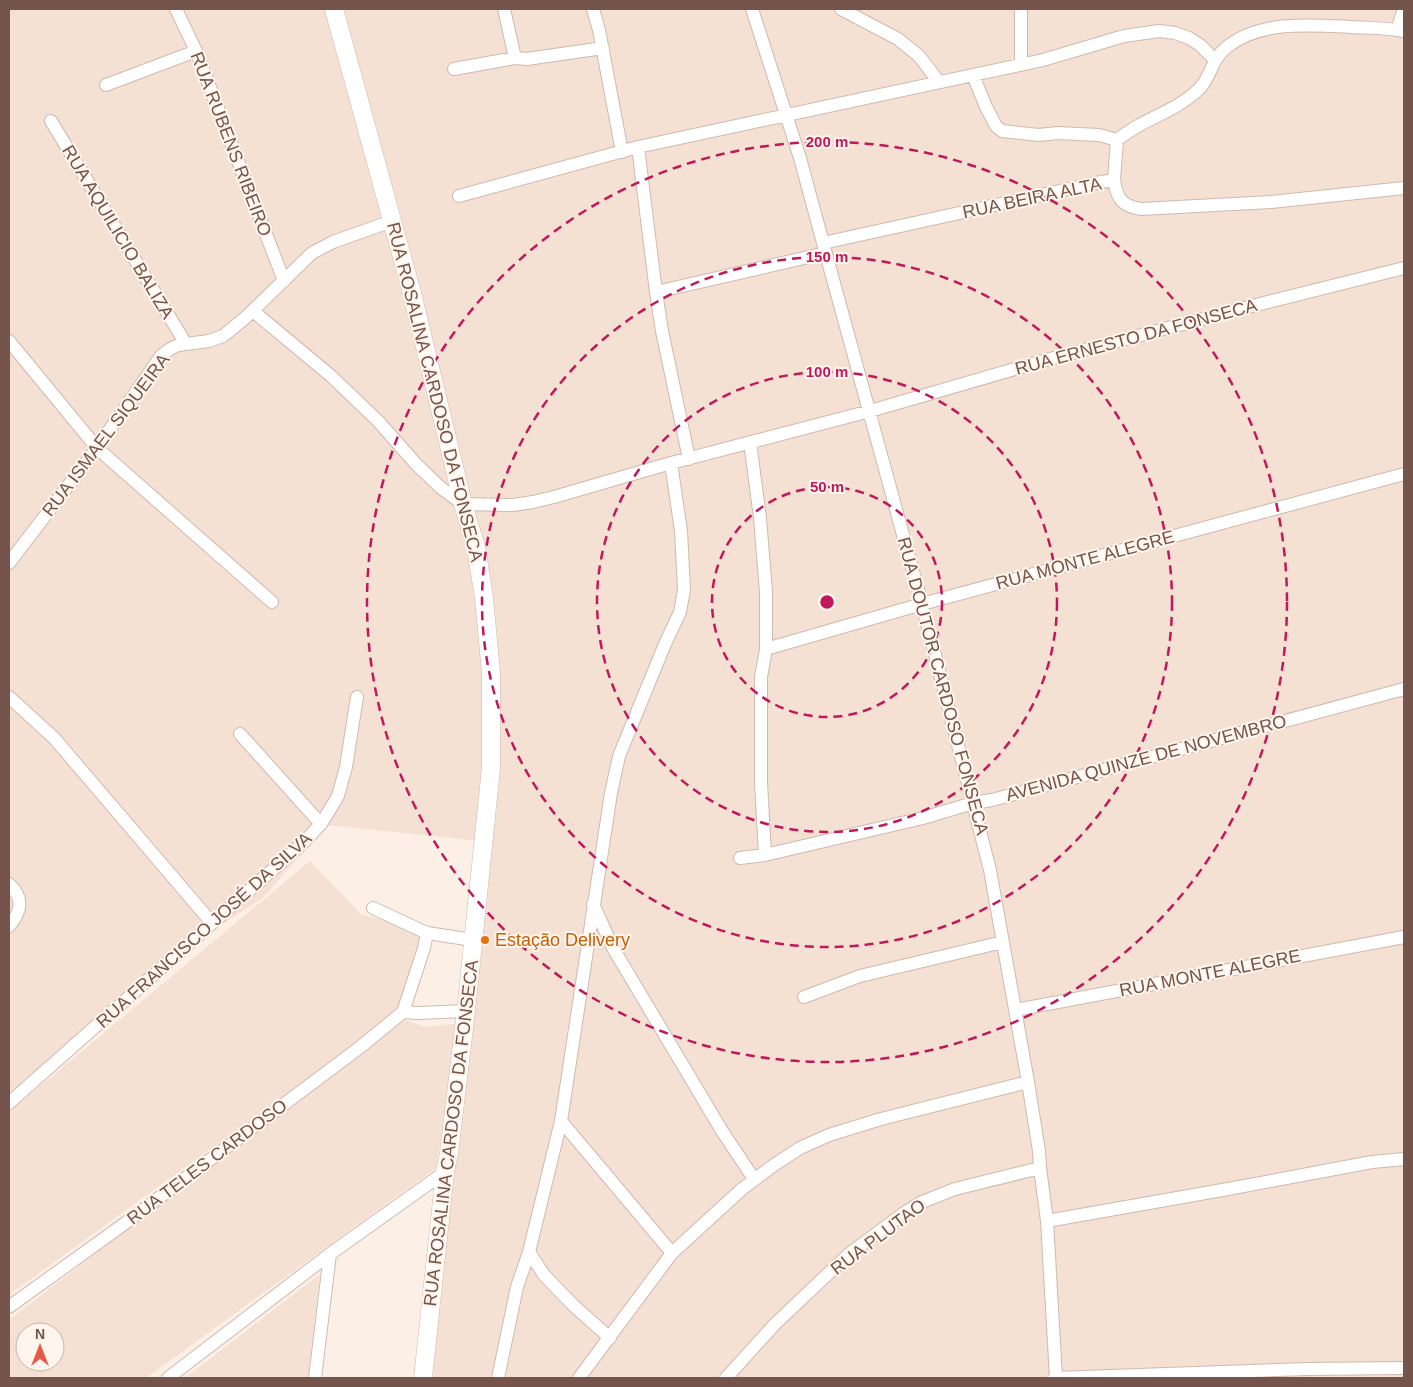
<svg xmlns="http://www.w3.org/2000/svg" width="1413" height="1387" font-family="Arial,sans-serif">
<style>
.residential{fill:#f4e1d4;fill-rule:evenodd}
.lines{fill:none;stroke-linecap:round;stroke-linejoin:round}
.street-casing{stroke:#d0b9af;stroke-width:14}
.secondary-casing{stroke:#d3b8ac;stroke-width:19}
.street{stroke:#fff;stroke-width:12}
.secondary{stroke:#fff;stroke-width:18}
.ring{fill:none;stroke:#c2185b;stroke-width:2.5;stroke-dasharray:9 6}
.food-dot{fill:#e8710a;stroke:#fff5ec;stroke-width:2}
.labels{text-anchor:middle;stroke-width:4;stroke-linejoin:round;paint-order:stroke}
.street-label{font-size:18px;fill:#75544b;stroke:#fff5ec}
.food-label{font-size:18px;fill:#c56008;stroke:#fff5ec;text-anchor:start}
.centre{fill:#c2185b;stroke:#fff5ec;stroke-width:2.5}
.ring-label{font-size:15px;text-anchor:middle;font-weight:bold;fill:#c2185b;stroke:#fff5ec;stroke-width:4;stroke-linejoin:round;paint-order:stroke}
</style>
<rect width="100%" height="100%" fill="#fcf0e6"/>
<path class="residential" d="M 9,9 L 1404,9 L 1404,1378 L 431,1378 L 490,842 L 327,825 L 263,898 L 218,927 L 9,1097 Z
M 310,861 L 361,914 L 421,931 L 402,1010 L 9,1295 L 9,1112 Z
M 401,1018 L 424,1027 L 461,1023 L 436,1168 L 146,1378 L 9,1378 L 9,1320 ZM 25,1332 L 55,1332 L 55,1362 L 25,1362 Z
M 320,1274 L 308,1378 L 185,1378 Z"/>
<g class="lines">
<g class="street-casing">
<path id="street" d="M 176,9 L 196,51 L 284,281
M 504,9 L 515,58
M 593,9 L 599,30 L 622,152
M 752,9 L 800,158 L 823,243 L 922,604 L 990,870 L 1028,1082 L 1039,1151 L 1040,1168 L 1047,1221 L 1056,1378
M 841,9 L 898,39 L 919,56 L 939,82
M 1397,30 L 1404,9
M 1021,64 L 1021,9
M 454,69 L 515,58 L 527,59 L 603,48
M 973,75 L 986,107 L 996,126 L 1002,131 L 1038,135 L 1058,133 L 1099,135 L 1117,140
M 106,85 L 196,51
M 51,121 L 186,344
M 638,147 L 656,292 L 662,331 L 689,459
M 1114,180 L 1117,140 C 1123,135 1130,131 1136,127 C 1157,115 1180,107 1198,90 C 1211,79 1210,60 1227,47 C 1260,20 1312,25 1351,27 C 1369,28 1387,28 1404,31
M 459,196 L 638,147 L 1043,60 L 1124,36 L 1159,31 L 1175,33 L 1189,38 L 1200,45 L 1215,60
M 823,243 L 1096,183 L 1114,180 C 1117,199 1122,206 1141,209 L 1271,202 L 1404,188
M 656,292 L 826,253
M 253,311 L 331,376 L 378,421 L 416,464 L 441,488 L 463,504 L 513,505 L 533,502 L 554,497 L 671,463 L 870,411 L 1046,360 L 1244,308 L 1404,268
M 9,341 L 97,448 L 272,602
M 750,442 L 760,518 L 766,592 L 766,649 L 761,677 L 761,782 L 765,855
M 9,563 L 97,448 L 161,356 L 170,349 L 178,345 L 209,341 L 223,336 L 245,318 L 312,253 L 333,242 L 392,221
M 766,649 L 922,604 L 1404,474
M 9,697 L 54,738 L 212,923
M 240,734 L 321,824
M 740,858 L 765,855 L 923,818 L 973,803 L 992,800 L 1404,689
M 9,884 C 24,898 22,911 9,926
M 593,904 L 613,948 L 722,1131 L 754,1179
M 373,908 L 427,933 L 473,940
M 427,933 L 424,948 L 403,1012 L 418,1013 L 466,1011
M 804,997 L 860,976 L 1003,942
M 1015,1010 L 1404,937
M 9,1103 L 305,841 L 321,824 L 338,796 L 346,767 L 357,697
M 561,1121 L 672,1253
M 1047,1221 L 1228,1189 L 1372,1162 L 1404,1159
M 9,1307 L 124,1224 L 359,1048 L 403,1012
M 610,1338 L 574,1306 L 544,1275 L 529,1252 L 561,1121 L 611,793 L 619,756 L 665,644 L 680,612 L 684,590 L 681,531 L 671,463
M 168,1378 L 330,1254 L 445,1172
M 315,1378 L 330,1254
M 498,1378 L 517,1287 L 529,1252
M 579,1378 L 672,1253 L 742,1189 L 774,1165 L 800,1148 L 829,1135 L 881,1119 L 1028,1082
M 726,1378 L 775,1324 L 849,1254 L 904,1213 L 922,1202 L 955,1189 L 1040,1168
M 1054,1378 L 1307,1369 L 1404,1368"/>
</g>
<g class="secondary-casing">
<path id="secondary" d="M 334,9 L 413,297 L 463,504 L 476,547 L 484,598 L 491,673 L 491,768 L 466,1011 L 449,1153 L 445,1172 L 423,1378"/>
</g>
<use href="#street" class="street"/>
<use href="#secondary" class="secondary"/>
</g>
<g class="ring">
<circle cx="827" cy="602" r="115"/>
<circle cx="827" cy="602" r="230"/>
<circle cx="827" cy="602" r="345"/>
<circle cx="827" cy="602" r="460"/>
</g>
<circle class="food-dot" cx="485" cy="940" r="5"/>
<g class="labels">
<g class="street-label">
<text transform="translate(231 144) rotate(69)" y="6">RUA RUBENS RIBEIRO</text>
<text transform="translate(1032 198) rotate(-12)" y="6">RUA BEIRA ALTA</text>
<text transform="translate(118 232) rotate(59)" y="6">RUA AQUILICIO BALIZA</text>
<text transform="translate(1136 337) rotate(-15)" y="6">RUA ERNESTO DA FONSECA</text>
<text transform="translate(435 392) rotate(76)" y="6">RUA ROSALINA CARDOSO DA FONSECA</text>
<text transform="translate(106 435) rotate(-53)" y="6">RUA ISMAEL SIQUEIRA</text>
<text transform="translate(1085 560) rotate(-15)" y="6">RUA MONTE ALEGRE</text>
<text transform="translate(943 686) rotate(75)" y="6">RUA DOUTOR CARDOSO FONSECA</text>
<text transform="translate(1146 758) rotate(-15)" y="6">AVENIDA QUINZE DE NOVEMBRO</text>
<text transform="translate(204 930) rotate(-42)" y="6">RUA FRANCISCO JOSÉ DA SILVA</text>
<text transform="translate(1210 973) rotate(-11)" y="6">RUA MONTE ALEGRE</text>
<text transform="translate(451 1133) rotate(-83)" y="6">RUA ROSALINA CARDOSO DA FONSECA</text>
<text transform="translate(207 1162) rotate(-37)" y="6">RUA TELES CARDOSO</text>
<text transform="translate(878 1237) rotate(-37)" y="6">RUA PLUTAO</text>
</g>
<g class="food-label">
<text x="495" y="946">Estação Delivery</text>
</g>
</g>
<circle cx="827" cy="602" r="8" class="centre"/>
<g class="ring-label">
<text x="827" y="147">200 m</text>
<text x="827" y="262">150 m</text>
<text x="827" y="377">100 m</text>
<text x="827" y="492">50 m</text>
</g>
<rect width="1413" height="1387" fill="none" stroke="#75544b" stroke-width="20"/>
<g transform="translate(40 1347)"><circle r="24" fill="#fff5ec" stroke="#c8b5ac"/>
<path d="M0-4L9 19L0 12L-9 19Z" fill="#e45b4c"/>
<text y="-8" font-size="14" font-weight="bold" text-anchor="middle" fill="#75544b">N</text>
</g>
</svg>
